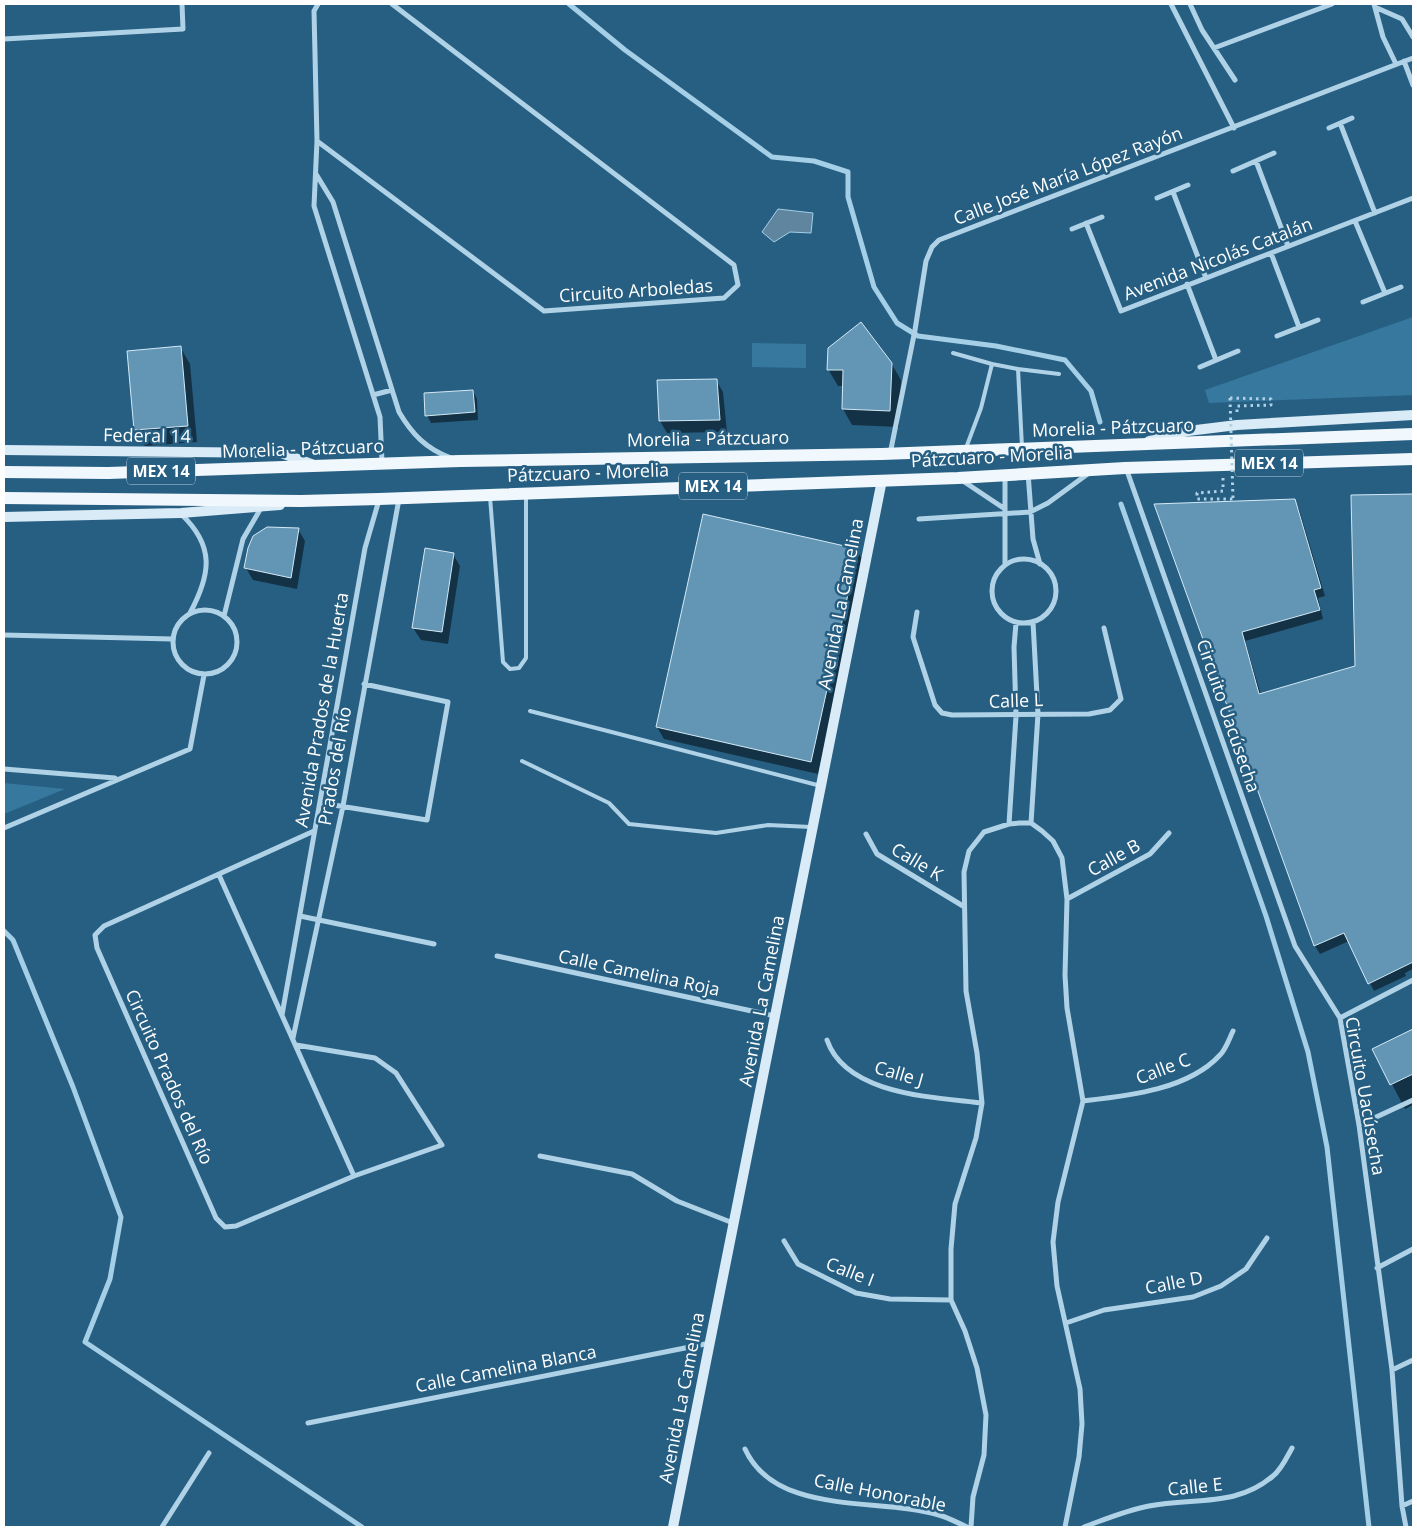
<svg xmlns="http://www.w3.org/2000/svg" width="1417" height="1531" font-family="'Open Sans',sans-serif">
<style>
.green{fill:#37789e}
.water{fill:#5f869e;stroke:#a4cfe7}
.shadow{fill:#0007}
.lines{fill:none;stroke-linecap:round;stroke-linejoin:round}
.stream{stroke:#a4cfe7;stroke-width:5}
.building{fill:#6396b4;stroke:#d3e9f6}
.path{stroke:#b0d2e7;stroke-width:3;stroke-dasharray:2.5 4;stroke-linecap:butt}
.lane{stroke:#b0d2e7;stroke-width:4}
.street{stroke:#b0d2e7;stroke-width:5}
.secondary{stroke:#d9ebf6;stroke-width:10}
.primary{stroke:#f1f8fd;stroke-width:12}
.path-bridge{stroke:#b0d2e7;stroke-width:3;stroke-dasharray:2.5 4;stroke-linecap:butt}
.labels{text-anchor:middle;stroke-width:5;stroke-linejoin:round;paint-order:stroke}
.shield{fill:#275f83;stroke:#becfda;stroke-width:1}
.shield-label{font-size:16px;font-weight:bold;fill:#fff}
.street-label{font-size:18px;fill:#fff;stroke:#275f83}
</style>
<rect width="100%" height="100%" fill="#275f83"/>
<path class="green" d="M 1413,317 L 1413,395 L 1209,403 L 1205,390 Z
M 752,343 L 806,344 L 806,368 L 752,367 Z
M 4,783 L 65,789 L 4,814 Z"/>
<path class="water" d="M 778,209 L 813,213 L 811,233 L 790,232 L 774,242 L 762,232 Z"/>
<path class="shadow" d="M 180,347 L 190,364 L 197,442 L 145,446 L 135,429 Z
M 891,363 L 901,380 L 899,427 L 852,425 L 843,409 L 844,386 L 838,386 L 828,369 Z
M 716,380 L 723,392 L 727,432 L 667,433 L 660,421 Z
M 473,391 L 477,399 L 478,420 L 431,423 L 427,415 Z
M 1413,495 L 1413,969 L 1405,973 L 1406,976 L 1374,991 L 1349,941 L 1320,954 L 1315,946 L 1156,505 L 1294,500 L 1299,509 L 1325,596 L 1318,598 L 1323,619 L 1245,641 L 1261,695 L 1357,667 L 1352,496 Z
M 298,529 L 305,541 L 297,589 L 253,580 L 246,568 Z
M 857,550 L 864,563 L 818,774 L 664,739 L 657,727 Z
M 453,554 L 460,566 L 448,644 L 421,640 L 413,628 Z
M 1413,1031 L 1413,1105 L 1405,1109 L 1374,1050 Z"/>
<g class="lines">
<path class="stream" d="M 569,4 L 625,50 L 772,157 L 814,161 L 848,172 L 848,197 L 874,287 L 897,323 L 918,336 L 996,346 L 1065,360 L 1091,391 L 1100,422
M 1121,504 L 1266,916 L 1308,1052 L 1327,1147 L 1369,1527
M 4,931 L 13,940 L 73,1087 L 121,1217 L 110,1279 L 85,1342 L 362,1527"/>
</g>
<path class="building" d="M 861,322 L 892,363 L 890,411 L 842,409 L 843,370 L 827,370 L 828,348 Z
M 181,346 L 188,426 L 134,430 L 127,351 Z
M 717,379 L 720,420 L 659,421 L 657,380 Z
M 473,390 L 475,412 L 425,416 L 424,393 Z
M 1413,494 L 1413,962 L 1368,984 L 1344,933 L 1314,946 L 1154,504 L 1295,499 L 1321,588 L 1314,590 L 1320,610 L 1242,632 L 1259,694 L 1355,666 L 1351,495 Z
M 703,514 L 858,549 L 811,762 L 656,727 Z
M 267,527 L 299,528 L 291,578 L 244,568 L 248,548 L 253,536 Z
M 425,548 L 454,553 L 442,632 L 412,628 Z
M 1413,1029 L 1413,1074 L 1390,1085 L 1372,1049 Z"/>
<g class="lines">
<path class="path" d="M 1230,398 L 1271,399 L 1271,405 L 1237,406 L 1237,412
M 1223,478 L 1223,491 L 1197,493 L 1197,499 L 1233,499"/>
<path class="lane" d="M 953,353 L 992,364
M 1018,369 L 1059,374
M 966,448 L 981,408 L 992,364 L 1018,369 L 1022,447
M 490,497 L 503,662 L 510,669 L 519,668 L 526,658 L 526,497
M 530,711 L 821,786
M 522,761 L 609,803 L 629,824 L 716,833 L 768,825 L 811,827"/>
<path class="street" d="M 318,4 L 314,11 L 317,141 L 314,206 L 380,417 L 382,462
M 1171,4 L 1234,128
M 1190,4 L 1202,30 L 1235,80
M 1374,4 L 1383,37 L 1396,64
M 1377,8 L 1402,19 L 1413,37
M 4,39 L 183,29 L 182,4
M 1214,48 L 1332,4
M 1404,61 L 1413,85
M 1340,123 L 1375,213
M 1329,128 L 1352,118
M 317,141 L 544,311 L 724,298 L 738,285 L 734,265 L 392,4
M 1256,161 L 1288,246
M 1233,171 L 1274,153
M 316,174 L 333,202 L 399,412 C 412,434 426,449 451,458
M 1173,192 L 1206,278
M 1157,198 L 1188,185
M 1355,221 L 1385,293
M 1086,223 L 1121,311 L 1413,198
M 1072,229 L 1102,217
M 1271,253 L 1299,327
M 1187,284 L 1216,360
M 1363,302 L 1401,287
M 1277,336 L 1318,320
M 1200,367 L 1238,351
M 373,395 L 392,390
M 890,454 L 915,330 L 926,261 L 932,247 L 939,240 L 1413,58
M 1126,468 L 1295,946 L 1340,1018 L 1359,1125 L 1392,1370 L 1402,1506 L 1406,1527
M 1028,473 L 1033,539 L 1040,564
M 1005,476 L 1005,565
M 963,481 L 1005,509
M 181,514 C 215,546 211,574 190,613
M 919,519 L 1030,512 L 1048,503 L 1089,473
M992 591a32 32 0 1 1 64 0a32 32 0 1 1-64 0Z
M173 642a32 32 0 1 1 64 0a32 32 0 1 1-64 0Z
M 917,612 L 913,637 L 935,705 L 942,713 L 952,715 L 1089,714 L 1110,710 L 1121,699 L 1104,628
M 224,616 L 243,539 L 261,508
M 4,635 L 172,639
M 4,769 L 115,778
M 321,803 L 427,820 L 448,702 L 364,684
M 1031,823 L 1038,714 L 1033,622
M 1009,824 L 1016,716 L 1014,647 L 1016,623
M 4,828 L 190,749 L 204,675
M 866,834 L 877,854 L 963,906
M 219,875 L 354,1176
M 1067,899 L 1150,854 L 1169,833
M 300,916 L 434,944
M 497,956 L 775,1016
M 282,1015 L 365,548 L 379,500
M 1340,1018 L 1413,980
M 293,1038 L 343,806 L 399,499
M 827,1040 C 846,1095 933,1097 982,1103
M 296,1045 L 375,1058 L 396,1073 L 442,1145 L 354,1176 L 236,1226 L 225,1227 L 216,1218 L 97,948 L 95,935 L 104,926 L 314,831
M 1083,1101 C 1127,1096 1188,1090 1220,1055 C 1226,1049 1229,1039 1233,1031
M 1359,1125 L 1413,1100
M 540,1156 L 632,1174 L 677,1201 L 733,1223
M 784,1241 L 798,1264 L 856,1293 L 890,1299 L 951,1300
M 1377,1268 L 1413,1249
M 1066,1323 L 1104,1310 L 1193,1297 L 1221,1286 L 1246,1269 L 1267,1238
M 1392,1370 L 1413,1360
M 308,1423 L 710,1343
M 745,1449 C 776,1517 880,1497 939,1515 C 949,1518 958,1523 967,1527
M 1402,1506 L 1413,1501
M 162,1527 L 209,1453
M 971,1527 L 973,1497 L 984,1455 L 986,1415 L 977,1368 L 965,1331 L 951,1300 L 951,1249 L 955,1204 L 976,1138 L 982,1103 L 977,1053 L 966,991 L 964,872 L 969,851 L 984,832 L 1009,824 L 1020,823 L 1031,823 L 1042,831 L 1053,841 L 1062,858 L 1067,899 L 1065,975 L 1067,1008 L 1083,1101 L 1058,1202 L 1053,1242 L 1057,1286 L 1080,1389 L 1082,1424 L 1079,1457 L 1065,1527
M 1084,1527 C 1106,1519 1127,1510 1149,1506 C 1193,1497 1236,1508 1273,1476 C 1281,1470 1287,1457 1292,1448"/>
<path class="secondary" d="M 1149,441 L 1188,431 L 1237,425 L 1413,415
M 4,450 L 281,453 L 314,465
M 4,517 L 181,513 L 280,505
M 673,1527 L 882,480"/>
<path class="primary" d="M 4,472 L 108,473 L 460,461 L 882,454 L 1413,434
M 4,498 L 301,501 L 379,499 L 958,478 L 1125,468 L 1413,459"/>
<path class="path-bridge" d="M 1230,398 L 1233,499"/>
</g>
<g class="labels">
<g class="shield">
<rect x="1235" y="449.5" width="68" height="27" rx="4"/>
<rect x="127" y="457.5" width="68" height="27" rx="4"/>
<rect x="679" y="472.5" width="68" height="27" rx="4"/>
</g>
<g class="shield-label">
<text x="1269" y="469">MEX 14</text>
<text x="161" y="477">MEX 14</text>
<text x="713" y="492">MEX 14</text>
</g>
<g class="street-label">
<text transform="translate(1068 176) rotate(-21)" y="6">Calle José María López Rayón</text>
<text transform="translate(1218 259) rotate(-21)" y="6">Avenida Nicolás Catalán</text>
<text transform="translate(636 291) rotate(-4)" y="6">Circuito Arboledas</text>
<text transform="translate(1113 428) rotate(-2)" y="6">Morelia - Pátzcuaro</text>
<text transform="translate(147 436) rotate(1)" y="6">Federal 14</text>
<text transform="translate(708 439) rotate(-1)" y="6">Morelia - Pátzcuaro</text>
<text transform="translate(303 449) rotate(-2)" y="6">Morelia - Pátzcuaro</text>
<text transform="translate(992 457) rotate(-3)" y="6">Pátzcuaro - Morelia</text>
<text transform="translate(588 473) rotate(-2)" y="6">Pátzcuaro - Morelia</text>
<text transform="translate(841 604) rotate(-79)" y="6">Avenida La Camelina</text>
<text transform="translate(1016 701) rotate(-2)" y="6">Calle L</text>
<text transform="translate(322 710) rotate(-80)" y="6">Avenida Prados de la Huerta</text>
<text transform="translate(1228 716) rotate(71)" y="6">Circuito Uacúsecha</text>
<text transform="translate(335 766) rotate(-80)" y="6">Prados del Río</text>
<text transform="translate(1114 858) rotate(-29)" y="6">Calle B</text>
<text transform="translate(917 862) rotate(31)" y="6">Calle K</text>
<text transform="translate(639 973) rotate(12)" y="6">Calle Camelina Roja</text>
<text transform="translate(762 1001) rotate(-79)" y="6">Avenida La Camelina</text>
<text transform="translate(1163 1069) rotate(-21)" y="6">Calle C</text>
<text transform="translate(899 1074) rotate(16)" y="6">Calle J</text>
<text transform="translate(169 1077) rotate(66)" y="6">Circuito Prados del Río</text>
<text transform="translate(1365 1096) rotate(80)" y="6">Circuito Uacúsecha</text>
<text transform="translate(850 1272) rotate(21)" y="6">Calle I</text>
<text transform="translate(1174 1283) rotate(-11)" y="6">Calle D</text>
<text transform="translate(506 1369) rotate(-11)" y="6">Calle Camelina Blanca</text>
<text transform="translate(682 1398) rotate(-79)" y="6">Avenida La Camelina</text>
<text transform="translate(1195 1487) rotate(-6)" y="6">Calle E</text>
<text transform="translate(880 1493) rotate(11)" y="6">Calle Honorable</text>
</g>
</g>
<rect width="1417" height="1531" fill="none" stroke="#ffffff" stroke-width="10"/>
</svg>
